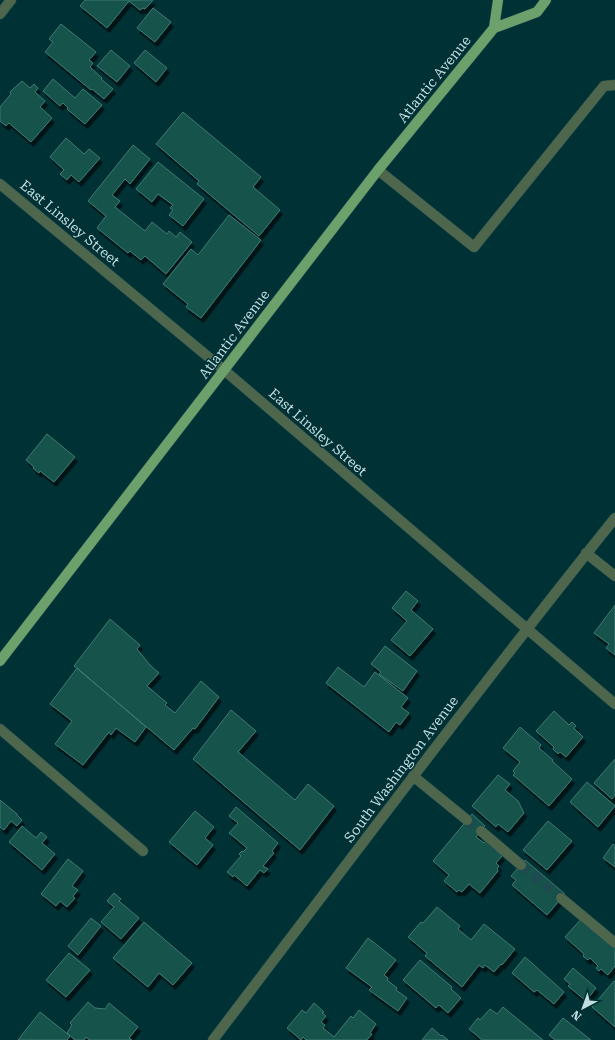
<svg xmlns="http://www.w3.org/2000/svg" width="615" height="1040" font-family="'Roboto Serif',serif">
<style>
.building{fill:#14534b;stroke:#407a72;filter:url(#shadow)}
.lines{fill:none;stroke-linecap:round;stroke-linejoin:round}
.minor-tunnel{stroke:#1d4b4f;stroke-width:10;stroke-dasharray:10 5;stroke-linecap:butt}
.minor-casing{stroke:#1f4d50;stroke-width:11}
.major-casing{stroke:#1f4d50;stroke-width:11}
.minor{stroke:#4d664c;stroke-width:10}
.major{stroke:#6da16b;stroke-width:10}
.labels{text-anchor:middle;stroke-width:3;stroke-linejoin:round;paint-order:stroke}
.street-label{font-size:14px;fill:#c0dde0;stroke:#003135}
</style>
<defs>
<filter id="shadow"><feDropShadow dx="2.5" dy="4.5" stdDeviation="0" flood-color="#0009"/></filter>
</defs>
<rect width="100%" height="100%" fill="#003135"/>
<path class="building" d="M 85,0 L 153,0 L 145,9 L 143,8 L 140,10 L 129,1 L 107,28 L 80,6 Z
M 153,8 L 171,22 L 155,42 L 137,28 Z
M 61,24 L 96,52 L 89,60 L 93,63 L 90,67 L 102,78 L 101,79 L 113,89 L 104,99 L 92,89 L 91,90 L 45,52 L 53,42 L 49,39 Z
M 111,50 L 130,66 L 117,82 L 97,66 Z
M 145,50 L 167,68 L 156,82 L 134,63 Z
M 53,79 L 75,98 L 83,89 L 102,105 L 85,124 L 67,109 L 68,108 L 63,103 L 60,106 L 43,91 Z
M 22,81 L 30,88 L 34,84 L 38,88 L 35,92 L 45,101 L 40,107 L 52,118 L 31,142 L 9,123 L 6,126 L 0,121 L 0,107 L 11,94 L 10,92 Z
M 183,112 L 261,177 L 253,187 L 280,210 L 259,236 L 197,184 L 199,181 L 156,144 Z
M 66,138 L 84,154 L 89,149 L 100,158 L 79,182 L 71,175 L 67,180 L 60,174 L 64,170 L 50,157 Z
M 133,145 L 150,159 L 130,184 L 125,179 L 112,195 L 120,201 L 115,207 L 145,231 L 152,222 L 167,234 L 169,231 L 176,237 L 180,232 L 192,242 L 166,274 L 145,256 L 141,260 L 130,251 L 128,253 L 97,228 L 106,216 L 88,201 Z
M 158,162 L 204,199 L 183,226 L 169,215 L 173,210 L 170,208 L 173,205 L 158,194 L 152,202 L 136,189 Z
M 229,215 L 261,240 L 201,318 L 186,307 L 188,304 L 163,284 L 191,249 L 198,255 Z
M 47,434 L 75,457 L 54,482 L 40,471 L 39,473 L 33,468 L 34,467 L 26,460 Z
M 406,591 L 418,601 L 411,610 L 433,629 L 410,656 L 391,640 L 407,621 L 392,608 Z
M 615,605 L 615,655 L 606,648 L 609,644 L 594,633 Z
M 110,619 L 140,645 L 137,649 L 150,665 L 159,673 L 147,686 L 167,703 L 165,705 L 175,713 L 201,681 L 219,697 L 195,729 L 193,728 L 174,750 L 74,666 Z
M 385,646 L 417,671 L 403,691 L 379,674 L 381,672 L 371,664 Z
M 338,667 L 364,687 L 375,672 L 408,698 L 401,707 L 409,713 L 400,725 L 396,722 L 389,732 L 326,683 Z
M 77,668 L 146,727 L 135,742 L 116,728 L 111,735 L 109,732 L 83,765 L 55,744 L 72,721 L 50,704 Z
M 231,710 L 256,731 L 238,752 L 295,800 L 308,784 L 334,806 L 300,850 L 193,759 Z
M 554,711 L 569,725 L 572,722 L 576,726 L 574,728 L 583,737 L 566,757 L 560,752 L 558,754 L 553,749 L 554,747 L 536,731 Z
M 520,727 L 541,745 L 539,748 L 553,760 L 552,761 L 572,779 L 549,806 L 513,775 L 515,773 L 513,771 L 520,762 L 503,748 Z
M 615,759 L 615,795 L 612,799 L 594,783 Z
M 498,775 L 510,784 L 505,790 L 518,801 L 524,813 L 508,832 L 498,824 L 496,827 L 472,806 Z
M 587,782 L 615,806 L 598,827 L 570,802 Z
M 0,800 L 17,814 L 17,815 L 22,820 L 17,826 L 11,821 L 4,830 L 0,827 Z
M 236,807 L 278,843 L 272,851 L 274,853 L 263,866 L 268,869 L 264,873 L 260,870 L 247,886 L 234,875 L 233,877 L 227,872 L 241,856 L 239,854 L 242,851 L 243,852 L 247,848 L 229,833 L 238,823 L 229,816 Z
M 195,811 L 214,827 L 205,838 L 213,845 L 197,865 L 169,842 Z
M 472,814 L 485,826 L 476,837 L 484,843 L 486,841 L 502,856 L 496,863 L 499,866 L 497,869 L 498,871 L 480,893 L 469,884 L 462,892 L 459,890 L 457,892 L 444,881 L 449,875 L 433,861 Z
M 548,821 L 572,841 L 547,870 L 523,850 Z
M 22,826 L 36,838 L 41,832 L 47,837 L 42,843 L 55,854 L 42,870 L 9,842 Z
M 613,844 L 615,846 L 615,867 L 603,858 Z
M 68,859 L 83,871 L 72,886 L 78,890 L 73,896 L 75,898 L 67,907 L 60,901 L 56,906 L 41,894 Z
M 525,860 L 565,894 L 547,915 L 512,885 L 516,880 L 511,876 Z
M 114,893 L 121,899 L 119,901 L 139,918 L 121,939 L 101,922 L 114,907 L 107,901 Z
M 437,907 L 460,926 L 458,929 L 471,940 L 484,924 L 515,949 L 502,965 L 501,964 L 494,972 L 485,965 L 483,968 L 479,965 L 462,987 L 425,956 L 427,953 L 408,937 L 421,922 L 423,923 Z
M 91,918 L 101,926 L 78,955 L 68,946 Z
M 582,918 L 615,947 L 615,966 L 608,975 L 601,969 L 599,971 L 596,968 L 598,966 L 590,958 L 588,960 L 583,956 L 584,954 L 565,937 Z
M 144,922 L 192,963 L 173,985 L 159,973 L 148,987 L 113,958 Z
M 368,938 L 396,960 L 384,975 L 388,978 L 387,980 L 397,988 L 396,990 L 407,998 L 398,1011 L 369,990 L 372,987 L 346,968 Z
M 69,953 L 90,970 L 66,997 L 46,980 Z
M 525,957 L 564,992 L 554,1004 L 537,990 L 534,992 L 512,973 Z
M 420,960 L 452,987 L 451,989 L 461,998 L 448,1013 L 439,1005 L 436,1008 L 403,980 Z
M 573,968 L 596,988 L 586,1001 L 568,986 L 570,984 L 564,979 Z
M 614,981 L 615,982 L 615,1027 L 592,1007 Z
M 88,1002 L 95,1008 L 105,1009 L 109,1003 L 138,1027 L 129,1038 L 132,1040 L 89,1040 L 86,1037 L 84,1040 L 75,1040 L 67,1033 L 72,1025 L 70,1023 Z
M 314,1003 L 324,1012 L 322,1013 L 326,1016 L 321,1022 L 325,1025 L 323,1028 L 334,1037 L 351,1016 L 353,1018 L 359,1010 L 376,1024 L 370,1033 L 372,1034 L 367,1040 L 306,1040 L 303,1037 L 301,1040 L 287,1028 L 302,1010 L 306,1013 Z
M 503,1007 L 543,1040 L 482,1040 L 469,1029 L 478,1018 L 480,1020 L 490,1009 L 497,1014 Z
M 40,1012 L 70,1036 L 67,1040 L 18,1040 Z
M 563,1018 L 591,1040 L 555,1040 L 549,1035 Z
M 432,1028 L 441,1036 L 442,1035 L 448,1040 L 422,1040 Z"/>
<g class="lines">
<path class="minor-tunnel" d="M 467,820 L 481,831
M 521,865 L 561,898"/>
<g class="minor-casing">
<path id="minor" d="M 0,14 L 11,0
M 378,170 L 474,247 L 604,86 L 615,85
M 0,184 L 224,370 L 615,704
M 586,553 L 615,576
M 0,729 L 143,851
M 413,776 L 467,820
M 481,831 L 521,865
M 561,898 L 615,943
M 213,1040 C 346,865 478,689 615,518"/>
</g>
<g class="major-casing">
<path id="major" d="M 494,28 L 498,0
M 0,661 L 378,170 L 494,28 L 537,12 L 546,0"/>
</g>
<use href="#minor" class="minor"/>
<use href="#major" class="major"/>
</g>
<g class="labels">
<g class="street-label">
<text transform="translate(434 79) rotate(-51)" y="5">Atlantic Avenue</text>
<text transform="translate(70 223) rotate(40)" y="5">East Linsley Street</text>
<text transform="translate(234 334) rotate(-53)" y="5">Atlantic Avenue</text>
<text transform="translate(318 432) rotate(41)" y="5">East Linsley Street</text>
<text transform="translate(401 769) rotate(-53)" y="5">South Washington Avenue</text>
</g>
</g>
<g transform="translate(583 1008) rotate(221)" stroke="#003135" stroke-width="3" paint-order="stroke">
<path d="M0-3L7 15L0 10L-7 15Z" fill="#c0dde0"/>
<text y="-6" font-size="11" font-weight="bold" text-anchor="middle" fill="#c0dde0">N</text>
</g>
</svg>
